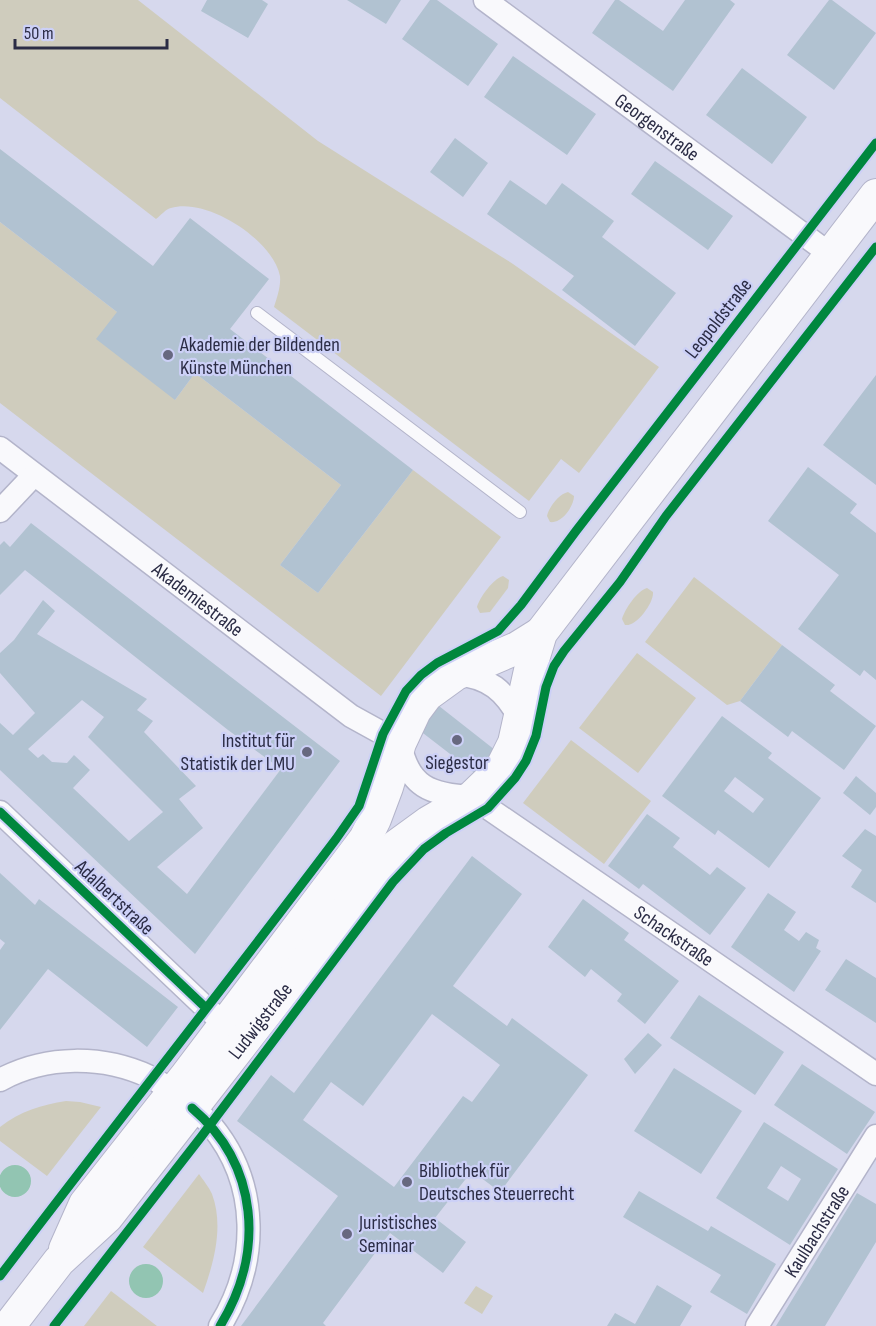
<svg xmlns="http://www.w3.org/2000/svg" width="876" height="1326" font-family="'Sofia Sans Condensed',sans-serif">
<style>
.green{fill:#cfccbd}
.water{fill:#92c5b2}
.building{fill:#b1c2d1;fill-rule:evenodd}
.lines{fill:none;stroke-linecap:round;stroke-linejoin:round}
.service-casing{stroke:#b3b4ca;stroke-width:14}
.minor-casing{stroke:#b3b4ca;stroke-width:25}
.secondary-casing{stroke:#b3b4ca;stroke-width:34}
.service{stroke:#f9f9fc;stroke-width:12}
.minor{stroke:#f9f9fc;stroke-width:22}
.secondary{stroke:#f9f9fc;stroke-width:32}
.cycleway-casing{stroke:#ccd0f7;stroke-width:13}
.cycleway{stroke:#00873e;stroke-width:9}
.poi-dot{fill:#676880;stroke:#ccd0f7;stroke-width:2}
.labels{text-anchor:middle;stroke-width:4.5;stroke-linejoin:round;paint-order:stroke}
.street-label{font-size:20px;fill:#2b2c45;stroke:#ccd0f7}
.poi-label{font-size:20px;fill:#2b2c45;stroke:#ccd0f7;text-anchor:start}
</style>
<rect width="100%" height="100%" fill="#d6d8ed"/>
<path class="green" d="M 0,0 L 138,0 L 318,141 L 513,264 L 659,367 L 579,473 L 561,459 L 529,501 L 274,307 C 277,298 281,286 280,276 C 273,240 207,197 171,208 C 166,209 161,215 156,219 L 0,98 Z
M 0,222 L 117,312 L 175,400 L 195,373 L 341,485 L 280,565 L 318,593 L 413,470 L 501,537 L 381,696 L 0,403 Z
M 568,492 L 574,496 C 574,506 562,524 550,522 L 547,516 C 549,507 559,494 568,492 Z
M 503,576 L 509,580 L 508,588 L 490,612 L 480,613 L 477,607 C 480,597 493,579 503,576 Z
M 694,577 L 782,645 L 740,701 L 727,705 L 645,642 Z
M 647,588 L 653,592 C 654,603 636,627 625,625 L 622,619 C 625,609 637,591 647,588 Z
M 637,653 L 696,698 L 638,773 L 579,728 Z
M 571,740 L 651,801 L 604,864 L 523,803 Z
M 66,1101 L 80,1102 L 101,1107 L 47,1176 L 0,1141 L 0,1127 C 20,1111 42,1105 66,1101 Z
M 199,1174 C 203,1180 209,1187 212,1194 C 224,1226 214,1262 203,1293 L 143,1247 Z
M 476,1286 L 493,1296 L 482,1314 L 464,1303 Z
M 111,1291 L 157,1326 L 84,1326 Z"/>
<path class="water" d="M-1 1181a16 16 0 1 1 32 0a16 16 0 1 1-32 0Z
M129 1281a17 17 0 1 1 34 0a17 17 0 1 1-34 0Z"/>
<path class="building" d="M 207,0 L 262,0 L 268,4 L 248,38 L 201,11 Z
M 347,0 L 401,0 L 386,24 Z
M 430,0 L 437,0 L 498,44 L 468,86 L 402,39 Z
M 615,0 L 619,0 L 663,31 L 685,0 L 730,0 L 735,4 L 673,91 L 592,33 Z
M 829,0 L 832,0 L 876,33 L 834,90 L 787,55 Z
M 513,56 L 596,114 L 567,155 L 484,97 Z
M 742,68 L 807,117 L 772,164 L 706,115 Z
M 455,138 L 488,163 L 463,197 L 430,172 Z
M 0,149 L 153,266 L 190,218 L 269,279 L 230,329 L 413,470 L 318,593 L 280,565 L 341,485 L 195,373 L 175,400 L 96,339 L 117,312 L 0,222 Z
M 655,161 L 733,216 L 708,250 L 631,194 Z
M 510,180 L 546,205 L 562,183 L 614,221 L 602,237 L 676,293 L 635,346 L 562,290 L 574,276 L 487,214 Z
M 876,375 L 876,485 L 823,445 Z
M 808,467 L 857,504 L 850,513 L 876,533 L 876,680 L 864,670 L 860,676 L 798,629 L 839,575 L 768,521 Z
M 31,523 L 340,761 L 195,954 L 0,770 L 0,723 L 13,735 L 35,713 L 0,673 L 0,653 L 14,640 L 43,600 L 55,611 L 37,634 L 147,699 L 137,710 L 153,721 L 144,732 L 196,786 L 179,799 L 203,828 L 157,867 L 187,894 L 281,769 L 228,730 L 25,570 L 0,595 L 0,545 L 4,541 L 10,547 ZM 82,700 L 104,717 L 88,737 L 163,812 L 129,841 L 73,788 L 90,770 L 74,755 L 67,763 L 52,762 L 43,754 L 38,758 L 28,749 Z
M 782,645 L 835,685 L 830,691 L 876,726 L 844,770 L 792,731 L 788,737 L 740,701 Z
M 439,706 L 495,750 L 476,774 L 419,730 Z
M 722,716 L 772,753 L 768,758 L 821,798 L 769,868 L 718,830 L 715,835 L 662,796 ZM 735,777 L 764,799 L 753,813 L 724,791 Z
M 856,776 L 876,793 L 876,807 L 870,815 L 843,793 Z
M 647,814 L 680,838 L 673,847 L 710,875 L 717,867 L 746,888 L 710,935 L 643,884 L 639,889 L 608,866 Z
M 865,829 L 876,836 L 876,903 L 851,887 L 862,870 L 842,856 Z
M 472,856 L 522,894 L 453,986 L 507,1026 L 512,1018 L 588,1075 L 500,1192 L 472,1171 L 435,1218 L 466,1242 L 443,1273 L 390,1233 L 323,1323 L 326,1326 L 241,1326 L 338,1196 L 237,1121 L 271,1075 L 294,1093 ZM 432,1014 L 500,1065 L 472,1102 L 463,1096 L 394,1187 L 303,1120 L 331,1082 L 363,1106 Z
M 0,873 L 35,905 L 39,899 L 178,1007 L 147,1047 L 48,969 L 0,1030 L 0,950 L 5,943 L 0,939 Z
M 768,893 L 796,912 L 784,930 L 799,941 L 806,932 L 819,940 L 816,948 L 821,951 L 794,992 L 731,947 Z
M 583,899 L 629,933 L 624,940 L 679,981 L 645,1024 L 617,1001 L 622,994 L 591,969 L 585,977 L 548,947 Z
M 846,959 L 876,978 L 876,1023 L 825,990 Z
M 699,995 L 784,1052 L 755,1095 L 670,1038 Z
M 648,1033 L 662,1045 L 635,1074 L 624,1059 Z
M 802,1064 L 875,1112 L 847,1154 L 774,1105 Z
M 674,1068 L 742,1111 L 701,1174 L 634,1131 Z
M 764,1122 L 838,1169 L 790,1245 L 716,1198 ZM 781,1166 L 801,1179 L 788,1201 L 767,1188 Z
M 639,1191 L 708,1231 L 711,1226 L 776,1264 L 747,1314 L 710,1292 L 721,1275 L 623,1217 Z
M 857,1193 L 876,1204 L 876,1242 L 825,1326 L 776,1326 Z
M 657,1285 L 692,1306 L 680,1326 L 607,1326 L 615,1313 L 635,1324 Z"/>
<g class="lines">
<g class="service-casing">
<path id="service" d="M 257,313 L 520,512"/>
</g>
<g class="minor-casing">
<g id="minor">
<path id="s1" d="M 485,0 L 830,254"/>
<path id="s2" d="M 0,448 L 351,716 L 400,743 C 408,787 431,795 472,797 L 876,1074"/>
<path d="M 0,511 L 34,475"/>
<path d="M 456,674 C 489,677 505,691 520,719"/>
<path d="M 0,812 L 206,1008 L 237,1033"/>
<path d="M 0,1080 C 46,1055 103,1055 150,1077 C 161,1082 171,1091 180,1099 C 190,1107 203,1115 211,1125 C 260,1184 259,1263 220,1326"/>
<path id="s3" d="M 757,1326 L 876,1136"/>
</g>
</g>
<g class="secondary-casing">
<g id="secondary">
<path d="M 65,1249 L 85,1204 L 186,1076 L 365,839 L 375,819 L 387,787 L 400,743 L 415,711 L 427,695 L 456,674 L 517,648 L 541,633"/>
<path id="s4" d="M 9,1326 L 59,1261 L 107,1217 L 396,846 L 429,822 L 472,797 L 501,769 L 514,743 L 531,666 L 541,633 L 876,195"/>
</g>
</g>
<use href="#service" class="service"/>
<use href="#minor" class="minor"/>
<use href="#secondary" class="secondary"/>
<g class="cycleway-casing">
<path id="cycleway" d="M 0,812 L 206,1008
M 192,1108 C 259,1165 265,1253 220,1326
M 0,1276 C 111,1130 225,986 336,839 L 359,806 L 383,734 L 406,691 L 421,675 L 437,663 L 498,631 L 521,605 L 576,531 L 876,143
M 54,1326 L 201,1137 L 393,882 L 424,849 L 446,833 L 488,808 L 515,778 L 526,761 L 536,736 L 546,687 L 554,666 L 564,651 L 620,582 L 666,516 L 876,247"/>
</g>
<use href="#cycleway" class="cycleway"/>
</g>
<g class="poi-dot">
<circle cx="168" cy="355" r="6"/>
<circle cx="457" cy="740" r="6"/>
<circle cx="307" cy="752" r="6"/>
<circle cx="407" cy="1182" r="6"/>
<circle cx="347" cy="1234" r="6"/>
</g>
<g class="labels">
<g class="street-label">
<text dy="7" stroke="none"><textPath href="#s1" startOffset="214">Georgenstraße</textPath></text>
<text transform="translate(718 318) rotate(-52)" y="7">Leopoldstraße</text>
<text dy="7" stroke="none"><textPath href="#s2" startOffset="249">Akademiestraße</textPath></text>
<text transform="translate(115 897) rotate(43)" y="7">Adalbertstraße</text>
<text dy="7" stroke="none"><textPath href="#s2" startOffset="843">Schackstraße</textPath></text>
<text dy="7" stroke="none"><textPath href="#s4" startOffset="396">Ludwigstraße</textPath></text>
<text dy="7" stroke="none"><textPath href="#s3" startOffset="112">Kaulbachstraße</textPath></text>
</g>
<g class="poi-label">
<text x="180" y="351">Akademie der Bildenden<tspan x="180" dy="23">Künste München</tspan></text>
<text x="295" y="747" text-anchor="end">Institut für<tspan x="295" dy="23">Statistik der LMU</tspan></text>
<text x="457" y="769" text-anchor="middle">Siegestor</text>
<text x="419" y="1177">Bibliothek für<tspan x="419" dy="23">Deutsches Steuerrecht</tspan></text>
<text x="359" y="1229">Juristisches<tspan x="359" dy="23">Seminar</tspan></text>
</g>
</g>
<path d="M15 39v9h152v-9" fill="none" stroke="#2b2c45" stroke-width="3"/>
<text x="24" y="39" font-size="18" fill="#2b2c45" stroke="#ccd0f7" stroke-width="4.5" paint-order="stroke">50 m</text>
</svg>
